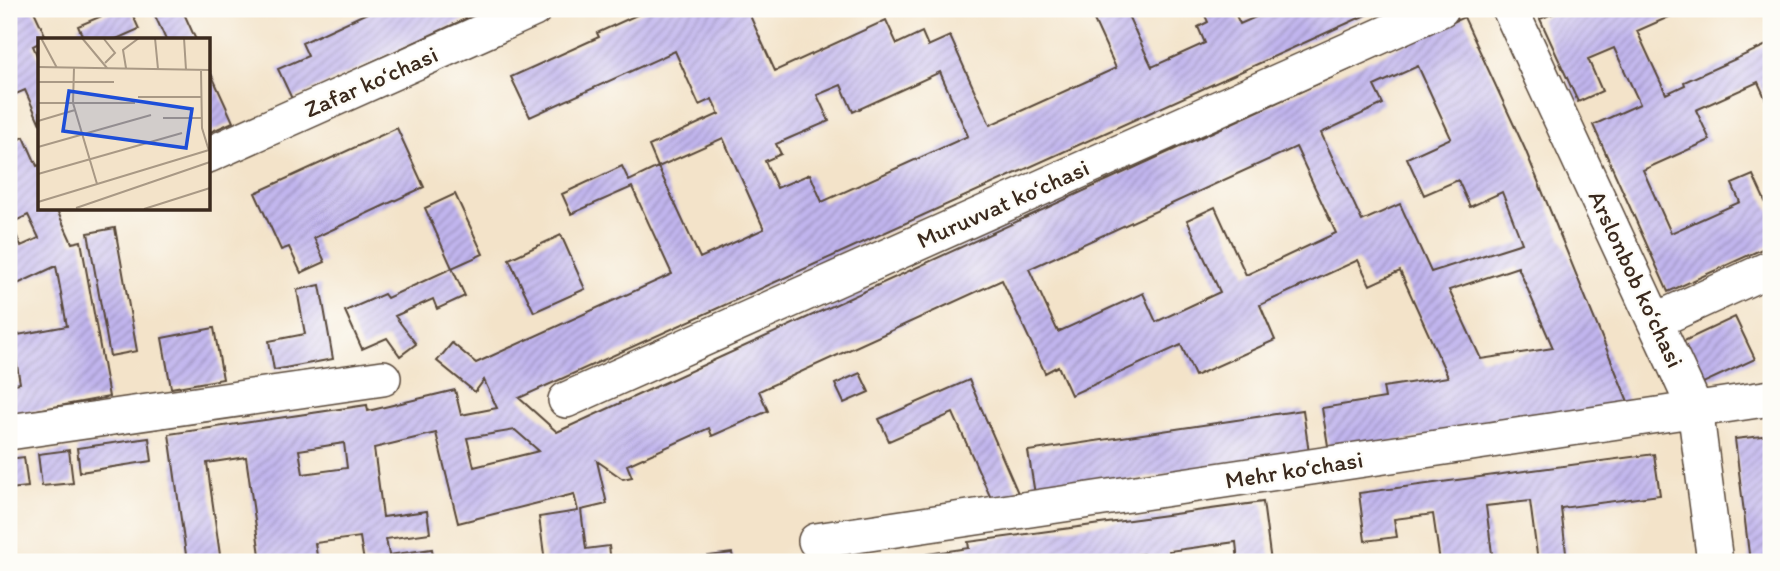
<svg xmlns="http://www.w3.org/2000/svg" width="1780" height="571" font-family="Itim,sans-serif">
<style>
.building{fill:url(#building-hatch);fill-rule:evenodd}
.lines{fill:none;stroke-linecap:round;stroke-linejoin:round}
.street-casing{stroke:#574638;stroke-width:38}
.street{stroke:#fff;stroke-width:35}
.labels{text-anchor:middle;stroke-width:5;stroke-linejoin:round;paint-order:stroke}
.street-label{font-size:24px;fill:#3b2a1e;stroke:#fdfcf7}
.inset-road{fill:none;stroke:#a99985;stroke-width:2}
.view{fill:#1d4ed8;fill-opacity:0.15;stroke:#1d4ed8;stroke-width:3.5}
.inset-edge{fill:none;stroke:#3b2a1e;stroke-width:3.5}
</style>
<defs>
<pattern id="building-hatch" width="6" height="6" patternUnits="userSpaceOnUse" patternTransform="scale(1.75)"><rect width="6" height="6" fill="#c1b5ee"/><path d="M-1 1l2-2M0 6l6-6M5 7l2-2" fill="none" stroke="#9e93c0"/></pattern>
</defs>
<rect width="100%" height="100%" fill="#fdfcf7"/>
<filter id="ink" filterUnits="userSpaceOnUse"><feTurbulence type="fractalNoise" baseFrequency=".0143" numOctaves="2"/><feDisplacementMap in="SourceGraphic" scale="14" xChannelSelector="R" yChannelSelector="G"/><feConvolveMatrix kernelMatrix="1 2 1 2 8 2 1 2 1" color-interpolation-filters="sRGB"/></filter>
<filter id="wash" filterUnits="userSpaceOnUse"><feTurbulence type="fractalNoise" baseFrequency=".00686" numOctaves="4" result="noise"/><feDisplacementMap in="SourceGraphic" scale="28" xChannelSelector="R" yChannelSelector="G"/><feGaussianBlur stdDeviation="1.57" result="paint"/><feColorMatrix in="noise" values="0 0 0 0 0 0 0 0 0 0 0 0 0 0 0 0 0 1.4 0 .05"/><feComposite in="paint" operator="in"/></filter>
<g filter="url(#wash)">
<rect width="100%" height="100%" fill="#f3e3c9"/>
<g id="blocks">
<path class="building" d="M 9,9 L 33,9 L 47,39 L 33,46 L 40,62 L 40,124 L 25,90 L 9,97 L 9,28 L 13,26 Z
M 118,9 L 130,9 L 139,29 L 114,40 L 84,40 L 78,26 Z
M 152,9 L 182,9 L 196,40 L 166,40 Z
M 365,9 L 487,9 L 292,99 L 278,69 L 308,56 L 302,43 L 367,13 Z
M 650,9 L 747,9 L 775,71 L 886,20 L 897,44 L 922,32 L 928,46 L 950,36 L 990,125 L 1116,68 L 1089,9 L 1125,9 L 1152,67 L 1205,43 L 1198,27 L 1208,22 L 1202,9 L 1233,9 L 1240,24 L 1274,9 L 1379,9 L 519,398 L 557,432 L 1464,17 L 1525,149 L 1629,404 L 1329,452 L 1322,408 L 1385,398 L 1383,387 L 1448,377 L 1400,271 L 1370,285 L 1358,260 L 1260,305 L 1275,340 L 1195,376 L 1181,345 L 1071,395 L 1058,366 L 1045,373 L 1002,280 L 759,391 L 768,411 L 712,436 L 709,428 L 627,465 L 632,477 L 623,479 L 597,461 L 607,504 L 581,510 L 586,549 L 609,546 L 611,562 L 545,562 L 539,517 L 578,511 L 574,494 L 458,523 L 436,433 L 374,448 L 383,517 L 427,511 L 430,533 L 386,539 L 389,555 L 432,549 L 434,562 L 364,562 L 360,537 L 315,543 L 318,562 L 261,562 L 246,457 L 207,463 L 221,562 L 187,562 L 169,434 L 367,405 L 368,411 L 455,390 L 461,415 L 497,408 L 484,380 L 475,392 L 437,361 L 452,343 L 476,363 L 672,274 L 632,187 L 571,214 L 562,194 L 622,166 L 629,181 L 658,167 L 649,146 L 719,114 L 712,99 L 699,105 L 675,51 L 530,117 L 511,77 L 599,37 L 597,33 ZM 1418,66 L 1451,138 L 1407,158 L 1424,195 L 1458,180 L 1470,207 L 1502,192 L 1522,243 L 1431,272 L 1400,204 L 1362,221 L 1321,133 L 1383,104 L 1374,86 ZM 940,72 L 968,136 L 822,202 L 810,174 L 777,188 L 765,161 L 781,154 L 776,144 L 829,121 L 817,95 L 841,85 L 853,112 ZM 723,138 L 764,229 L 700,258 L 658,167 ZM 1296,147 L 1336,233 L 1246,275 L 1215,207 L 1187,220 L 1220,292 L 1156,322 L 1143,293 L 1058,332 L 1029,269 ZM 1518,267 L 1553,348 L 1481,359 L 1449,290 ZM 515,430 L 539,451 L 474,467 L 467,438 ZM 344,443 L 347,468 L 303,474 L 299,450 Z
M 1564,9 L 1687,9 L 1637,31 L 1666,94 L 1685,85 L 1684,82 L 1771,43 L 1771,111 L 1758,82 L 1696,110 L 1710,140 L 1643,170 L 1671,233 L 1740,202 L 1732,184 L 1753,175 L 1769,210 L 1771,208 L 1771,245 L 1668,292 L 1593,125 L 1640,104 L 1614,48 L 1588,59 L 1602,91 L 1578,102 L 1540,19 Z
M 208,67 L 233,122 L 208,133 Z
M 397,128 L 424,187 L 314,238 L 325,262 L 301,273 L 289,247 L 281,250 L 255,193 Z
M 24,137 L 37,166 L 40,165 L 40,208 L 56,208 L 72,243 L 81,241 L 109,397 L 9,415 L 9,385 L 20,383 L 12,336 L 67,326 L 56,266 L 9,288 L 9,178 L 14,176 L 9,164 L 9,143 ZM 28,215 L 39,238 L 21,246 L 11,223 Z
M 455,194 L 483,254 L 452,268 L 425,208 Z
M 115,228 L 137,351 L 110,356 L 88,233 Z
M 561,235 L 585,289 L 534,312 L 509,259 Z
M 452,268 L 465,296 L 437,309 L 433,299 L 395,316 L 416,344 L 400,356 L 387,338 L 362,349 L 345,311 L 384,294 L 387,298 Z
M 320,285 L 333,359 L 274,370 L 269,341 L 305,334 L 297,290 Z
M 1735,317 L 1755,359 L 1701,384 L 1682,342 Z
M 214,328 L 223,379 L 171,388 L 162,338 Z
M 860,373 L 869,392 L 844,403 L 835,384 Z
M 969,380 L 1018,493 L 993,503 L 953,413 L 889,441 L 879,419 Z
M 1303,410 L 1309,453 L 1035,494 L 1028,451 Z
M 1771,435 L 1771,479 L 1768,479 L 1771,562 L 1750,562 L 1735,439 Z
M 149,438 L 152,461 L 80,472 L 77,448 Z
M 69,450 L 73,483 L 42,486 L 38,454 Z
M 1654,454 L 1660,495 L 1561,508 L 1567,562 L 1538,562 L 1530,501 L 1486,506 L 1493,562 L 1440,562 L 1433,514 L 1394,519 L 1397,537 L 1365,541 L 1359,493 Z
M 24,457 L 28,487 L 9,489 L 9,459 Z
M 1263,502 L 1271,562 L 1238,562 L 1236,542 L 1169,551 L 1171,562 L 1145,562 L 1143,554 L 1080,562 L 929,562 L 927,554 L 969,548 L 968,542 Z
M 732,553 L 734,562 L 709,562 L 708,556 Z"/>
</g>
</g>
<g filter="url(#ink)">
<use href="#blocks" fill-opacity="0" stroke="#574638" stroke-width="2"/>
<g class="lines">
<g class="street-casing">
<path id="street" d="M 1510,9 L 1695,408 L 1715,562
M 208,155 L 534,9
M 1655,321 L 1771,268
M 566,400 L 1441,9
M 9,432 L 383,378
M 816,541 L 1771,398"/>
</g>
<use href="#street" class="street"/>
</g>
</g>
<g class="labels">
<g class="street-label">
<text transform="translate(371 82) rotate(-24)" y="8">Zafar koʻchasi</text>
<text transform="translate(1003 204) rotate(-24)" y="8">Muruvvat koʻchasi</text>
<text transform="translate(1636 279) rotate(65)" y="8">Arslonbob koʻchasi</text>
<text transform="translate(1294 470) rotate(-9)" y="8">Mehr koʻchasi</text>
</g>
</g>
<g transform="translate(38 38)">
<rect width="172" height="172" fill="#f3e3c9"/>
<path class="inset-road" d="M 3,0 L 19,30M 44,0 L 69,30M 117,0 L 120,31M 146,0 L 148,32M 66,1 L 77,15 L 67,25M 0,29 L 172,32M 36,30 L 35,65 L 59,146M 88,30 L 85,12 L 101,0M 163,32 L 164,90 L 171,113M 0,44 L 76,44M 100,59 L 164,59M 0,65 L 97,65M 125,80 L 164,80M 0,83 L 37,72M 0,109 L 113,77M 0,136 L 144,95M 0,164 L 171,112M 38,170 L 172,124M 106,171 L 172,150"/>
<path class="view" d="M 31,53 L 154,71 L 148,110 L 25,93 Z"/>
<rect width="172" height="172" class="inset-edge"/>
</g>
<rect width="1780" height="571" fill="none" stroke="#fdfcf7" stroke-width="35"/>
</svg>
